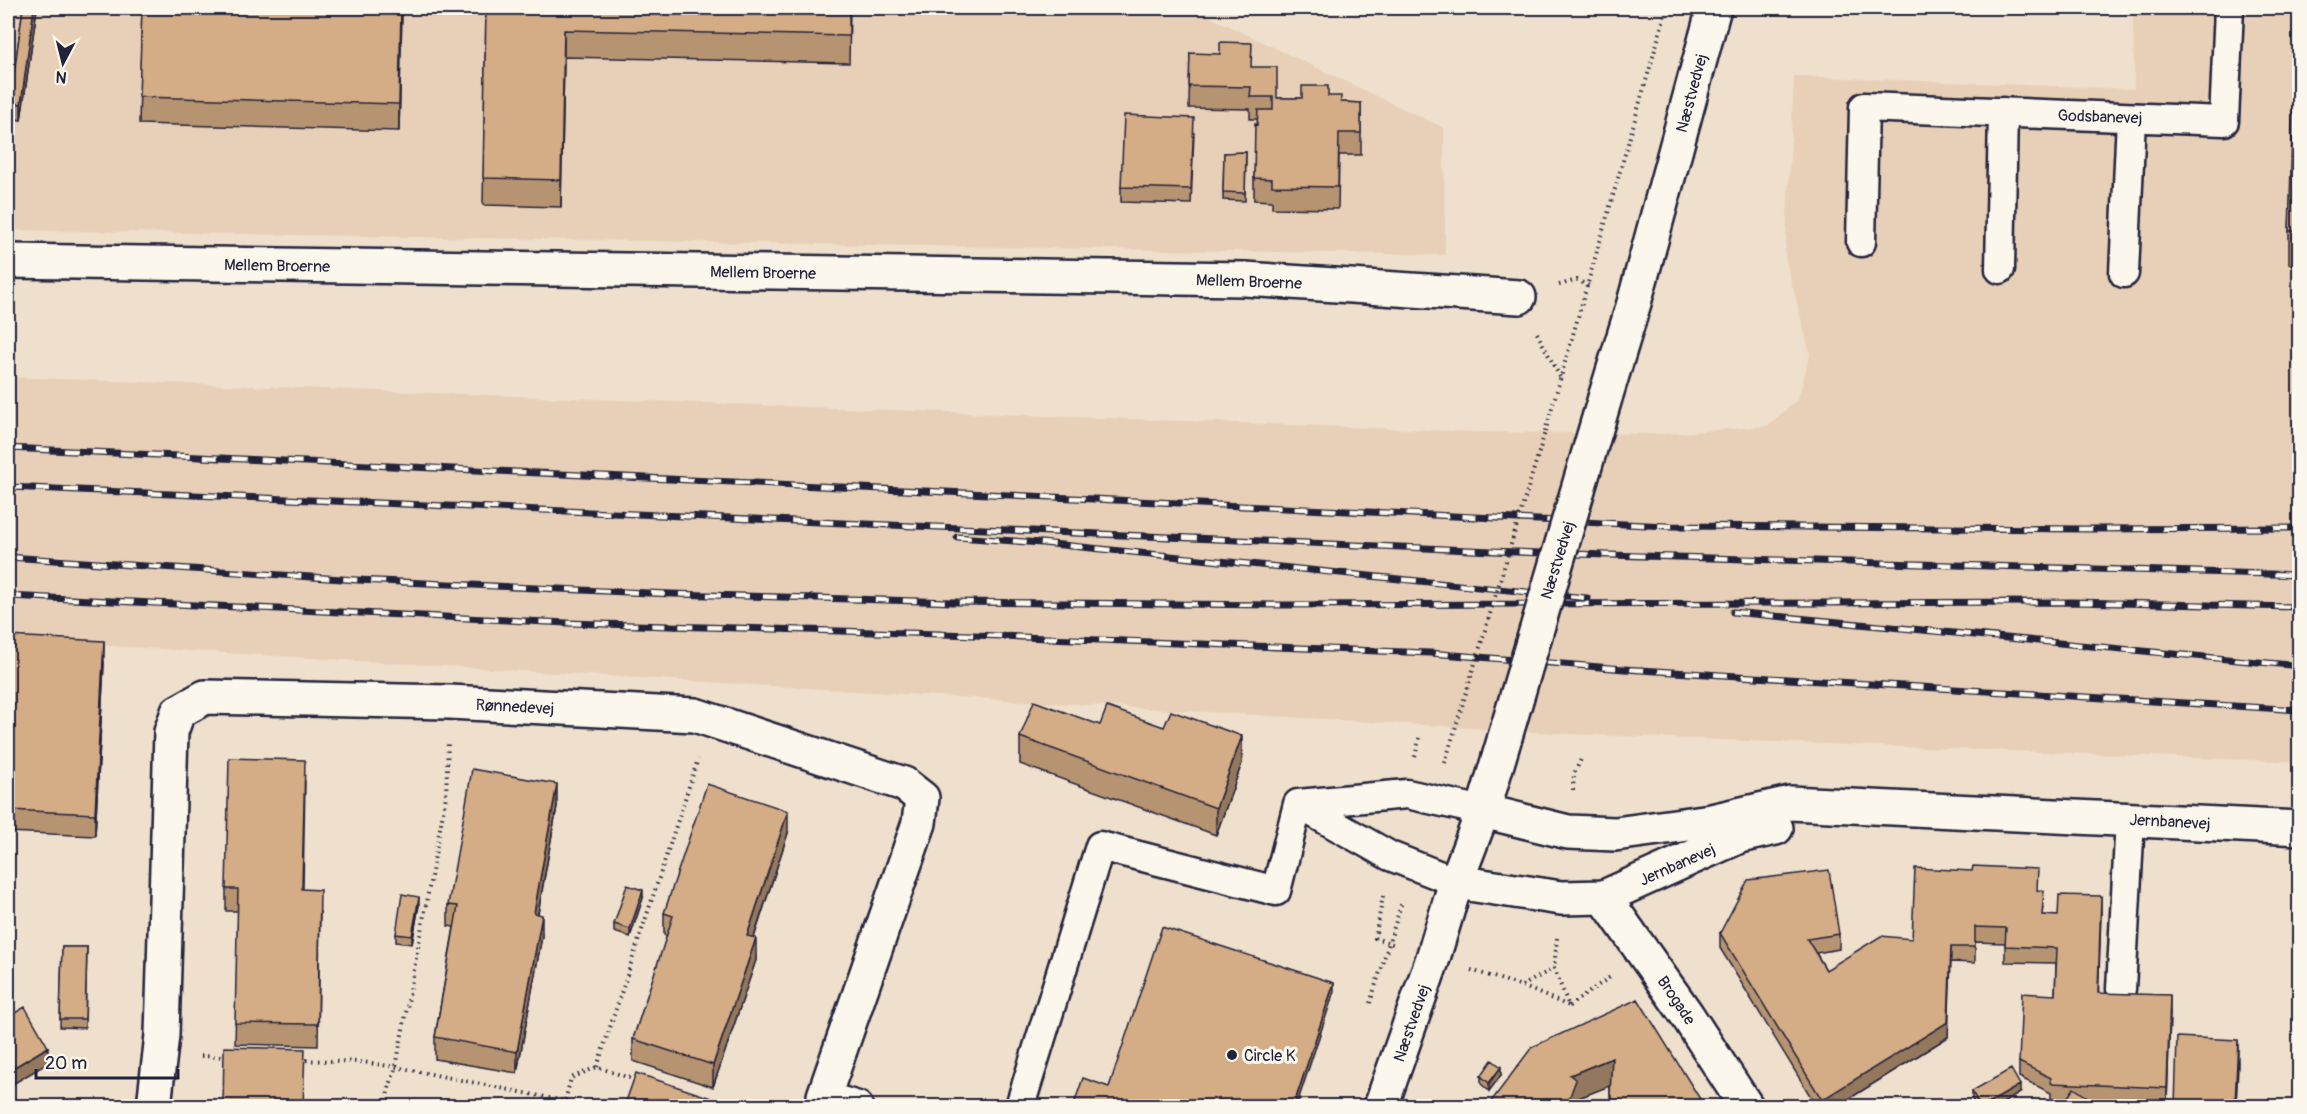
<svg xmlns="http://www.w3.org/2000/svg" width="2307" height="1114" font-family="Pangolin,sans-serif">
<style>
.built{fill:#e7d0b7}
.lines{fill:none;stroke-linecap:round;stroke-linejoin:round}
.lane-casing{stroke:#22223b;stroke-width:33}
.street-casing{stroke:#22223b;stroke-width:38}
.secondary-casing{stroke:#22223b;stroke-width:38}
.path{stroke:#22223b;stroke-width:4;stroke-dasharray:1.5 4.5;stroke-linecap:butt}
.lane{stroke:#fbf7ec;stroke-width:28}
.street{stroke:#fbf7ec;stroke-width:33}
.secondary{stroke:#fbf7ec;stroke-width:33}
.rail-casing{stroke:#22223b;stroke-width:7}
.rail{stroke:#fbf7ec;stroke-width:4.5;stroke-dasharray:14;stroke-linecap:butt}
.secondary-bridge-casing{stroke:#22223b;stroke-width:38;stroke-linecap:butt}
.path-bridge{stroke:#22223b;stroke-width:4;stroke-dasharray:1.5 4.5;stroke-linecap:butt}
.secondary-bridge{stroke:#fbf7ec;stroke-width:33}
.wall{fill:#b69472;stroke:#22223b;stroke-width:1.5}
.shaded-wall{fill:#94785d;stroke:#22223b;stroke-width:1.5}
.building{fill:#d4ac85;stroke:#22223b;stroke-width:1.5}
.poi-dot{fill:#22223b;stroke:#fbf7ec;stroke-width:2}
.labels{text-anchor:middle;stroke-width:6;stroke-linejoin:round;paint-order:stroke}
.street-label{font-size:16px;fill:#22223b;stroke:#fbf7ec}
.poi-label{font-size:16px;fill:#22223b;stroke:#fbf7ec;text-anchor:start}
</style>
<rect width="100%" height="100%" fill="#efe0cd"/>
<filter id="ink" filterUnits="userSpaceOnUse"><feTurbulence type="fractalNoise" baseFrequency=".0167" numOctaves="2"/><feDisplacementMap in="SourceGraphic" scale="12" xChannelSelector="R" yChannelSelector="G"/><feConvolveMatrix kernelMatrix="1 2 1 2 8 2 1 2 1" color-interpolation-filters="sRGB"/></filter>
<g filter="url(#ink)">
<path class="built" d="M 8,8 L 1191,8 L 1444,128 L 1445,255 L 8,230 Z
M 2133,8 L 2299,8 L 2299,762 L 1588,735 L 8,640 L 8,377 L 1481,432 L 1665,434 L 1768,426 L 1798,399 L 1810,354 L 1785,257 L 1794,76 L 2134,89 Z"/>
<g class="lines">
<g class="lane-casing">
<path id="lane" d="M 1861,242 L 1864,107 L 2224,121 L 2229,8
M 2000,269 L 2003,112
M 2124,273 L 2131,118
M 1298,804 L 1407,794 L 1483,811
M 1298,804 L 1390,856 L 1456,882
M 2121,989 L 2130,819
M 824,1096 L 858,1106
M 1020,1106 L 1100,846 L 1276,891 L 1298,804"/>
</g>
<g class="street-casing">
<path id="street" d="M 8,261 L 1245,279 L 1519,297
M 1604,897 L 1687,1015 L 1746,1106
M 154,1106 L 162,1035 L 171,732 L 178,712 L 205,697 L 449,702 L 695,715 L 904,784 L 922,798 L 919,823 L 824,1096"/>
</g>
<g class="secondary-casing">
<path id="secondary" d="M 1605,398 L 1634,303 L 1714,8
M 1483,811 L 1568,832 L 1615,834 L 1711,821 L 1790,803 L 2300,828
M 1456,882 L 1561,898 L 1604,897 L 1740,836 L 1776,828
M 1381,1106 L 1433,958 L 1456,882 L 1483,811 L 1505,737"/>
</g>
<path class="path" d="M 1559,285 L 1577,280 L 1589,286
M 1537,333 L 1561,379
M 1545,432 L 1667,8
M 1415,757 L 1420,735
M 1445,763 L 1457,723
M 1573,790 L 1574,774 L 1582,757
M 1383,896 L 1375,938 L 1395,945
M 1471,970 L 1522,986 L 1569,1006 L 1554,968 L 1557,938
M 1522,986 L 1554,968
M 1370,1003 L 1402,902
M 1569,1006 L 1610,977
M 201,1056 L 227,1057
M 300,1060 L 362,1062 L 396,1067 L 565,1101 L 571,1078 L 597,1067 L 636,1080
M 597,1067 L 698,759
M 565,1101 L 570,1106
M 386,1106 L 388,1091 L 396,1067 L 446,796 L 448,742"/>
<use href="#lane" class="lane"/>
<use href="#street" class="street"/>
<use href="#secondary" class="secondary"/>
<g class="rail-casing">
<path id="rail" d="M 8,448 L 1668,526 L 2085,529 L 2300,528
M 8,487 L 1540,553 L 2300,575
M 957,537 L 1042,543 L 1587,598
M 8,557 L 357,580 L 672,594 L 954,602 L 1279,605 L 2072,602 L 2300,607
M 8,596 L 567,623 L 974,635 L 1430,653 L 1624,669 L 2300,710
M 1733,612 L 2300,666"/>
</g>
<use href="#rail" class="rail"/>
<g class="secondary-bridge-casing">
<path id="secondary-bridge" d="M 1505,737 L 1605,398"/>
</g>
<path class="path-bridge" d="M 1457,723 L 1545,432"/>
<use href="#secondary-bridge" class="secondary-bridge"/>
</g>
<path class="wall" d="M 23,8 L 37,8 L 21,120 L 10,118 L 10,103 Z
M 142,8 L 402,8 L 399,131 L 139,124 Z
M 486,8 L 850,8 L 849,63 L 564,57 L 561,207 L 483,205 Z
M 2014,8 L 2066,8 L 2066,14 L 2014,10 Z
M 2300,8 L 2300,265 L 2289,264 L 2289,231 Z
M 1190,53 L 1277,98 L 1302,98 L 1328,96 L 1341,102 L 1361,103 L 1361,155 L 1339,155 L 1338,209 L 1272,208 L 1272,201 L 1254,200 L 1254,178 L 1258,119 L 1250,119 L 1250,109 L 1189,108 Z
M 1194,133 L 1191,204 L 1121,202 L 1121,187 Z
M 1246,152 L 1245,201 L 1223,200 L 1224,153 Z
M 8,636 L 104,663 L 95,836 L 8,832 Z
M 1100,725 L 1242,763 L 1216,835 L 1020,764 L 1020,737 Z
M 305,782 L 303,889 L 320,912 L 318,1046 L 235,1044 L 238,911 L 226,911 L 226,889 Z
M 557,806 L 538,914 L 542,936 L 517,1073 L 435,1059 L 435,1037 L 454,927 L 448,926 L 448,905 Z
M 788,833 L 754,938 L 756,960 L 713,1087 L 633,1061 L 633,1039 L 667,936 L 664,935 L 664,913 Z
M 2038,891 L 2044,907 L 2043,915 L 2058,916 L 2101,911 L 2098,993 L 2170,1011 L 2167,1103 L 2051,1099 L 2051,1093 L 2019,1077 L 2019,1062 L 2055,995 L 2056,963 L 2005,962 L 2005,943 L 1975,942 L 1975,963 L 1951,962 L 1948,1037 L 1836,1107 L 1817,1107 L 1720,948 L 1720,933 L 1839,934 L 1839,949 L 1816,953 L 1826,970 L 1912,939 Z
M 643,898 L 630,937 L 614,932 L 614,924 Z
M 419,905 L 412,944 L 396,942 L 396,934 Z
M 62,947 L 87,947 L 85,1028 L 60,1027 Z
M 1532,1047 L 1705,1107 L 1610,1107 L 1610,1085 L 1576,1099 L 1576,1107 Z
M 1501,1075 L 1489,1091 L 1481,1084 L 1481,1076 Z
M 1972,1091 L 2020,1093 L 1996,1107 L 1976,1107 L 1972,1099 Z"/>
<path class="shaded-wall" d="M 34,8 L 37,8 L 21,120 L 21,104 Z
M 401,8 L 402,8 L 399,131 L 399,104 Z
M 564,30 L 564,57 L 561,207 L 561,180 Z
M 104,641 L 104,663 L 95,836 L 95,814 Z
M 1242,736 L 1242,763 L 1216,835 L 1216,808 Z
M 557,784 L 557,806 L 534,935 L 534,913 Z
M 788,811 L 788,833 L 747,958 L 747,936 Z
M 643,890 L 643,898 L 630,937 L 630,929 Z
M 2101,896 L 2101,911 L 2098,1008 L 2098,993 Z
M 419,897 L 419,905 L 412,944 L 412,936 Z
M 542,915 L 542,936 L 517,1073 L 517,1052 Z
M 756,938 L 756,960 L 713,1087 L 713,1065 Z
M 1951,947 L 1948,1037 L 1836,1107 L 1822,1107 L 1822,1100 Z
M 1334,983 L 1334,992 L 1296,1107 L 1293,1107 Z
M 2170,995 L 2170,1011 L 2167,1103 L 2167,1088 Z
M 2238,1040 L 2238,1067 L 2236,1107 L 2235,1107 Z
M 48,1047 L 48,1063 L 8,1087 L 8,1071 Z
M 1612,1058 L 1612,1085 L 1576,1099 L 1576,1107 L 1566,1107 L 1570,1075 Z
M 1501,1067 L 1501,1075 L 1489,1091 L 1489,1083 Z
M 2020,1085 L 2020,1093 L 1996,1107 L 1982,1107 Z"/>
<path class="building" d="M 23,8 L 34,8 L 21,104 L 10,103 Z
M 142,8 L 401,8 L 399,104 L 139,97 Z
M 486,8 L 849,8 L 849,36 L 564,30 L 561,180 L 483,178 Z
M 2296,8 L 2300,8 L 2300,231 L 2289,231 Z
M 1220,42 L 1252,43 L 1251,67 L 1277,67 L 1277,98 L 1302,98 L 1302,86 L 1328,86 L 1328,96 L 1341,96 L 1341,102 L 1361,103 L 1361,133 L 1339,133 L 1338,187 L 1272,186 L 1272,179 L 1254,178 L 1255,124 L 1257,125 L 1258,110 L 1273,110 L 1273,97 L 1250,97 L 1251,87 L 1189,86 L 1190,53 L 1220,54 Z
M 1124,115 L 1194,118 L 1191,189 L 1121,187 Z
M 1246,152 L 1245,193 L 1223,192 L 1224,153 Z
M 8,636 L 104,641 L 95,814 L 8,810 Z
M 1034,701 L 1100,725 L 1107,707 L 1164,727 L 1171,711 L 1242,736 L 1216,808 L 1020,737 Z
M 229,758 L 305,760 L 302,889 L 320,890 L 318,1024 L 235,1023 L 238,889 L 226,889 Z
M 472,769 L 557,784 L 534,913 L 542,915 L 517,1052 L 435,1037 L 458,906 L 448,905 Z
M 707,784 L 788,811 L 747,936 L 756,938 L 713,1065 L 633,1039 L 673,916 L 664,913 Z
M 1973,866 L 2038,869 L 2037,890 L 2044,891 L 2042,915 L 2058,916 L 2059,895 L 2101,896 L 2098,993 L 2170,995 L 2167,1088 L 2051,1083 L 2051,1078 L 2019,1062 L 2022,993 L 2055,995 L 2057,948 L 2005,946 L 2006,928 L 1975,927 L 1975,947 L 1951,947 L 1948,1022 L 1822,1100 L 1720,933 L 1748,880 L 1829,870 L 1839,934 L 1807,939 L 1826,970 L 1881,936 L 1912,939 L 1915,868 L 1972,871 Z
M 627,885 L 643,890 L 630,929 L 614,924 Z
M 402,894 L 419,897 L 412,936 L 396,934 Z
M 1162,927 L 1334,983 L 1293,1107 L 1073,1107 L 1083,1078 L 1109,1087 Z
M 62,947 L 87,947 L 85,1019 L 60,1019 Z
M 1638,999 L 1705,1107 L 1617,1107 L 1610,1094 L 1612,1058 L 1570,1075 L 1576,1080 L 1566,1107 L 1487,1107 L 1532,1047 Z
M 25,1007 L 48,1047 L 8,1071 L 8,1017 Z
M 2177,1037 L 2238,1040 L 2235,1105 L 2266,1107 L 2175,1107 Z
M 224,1047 L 305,1049 L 303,1107 L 223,1107 Z
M 1492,1060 L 1501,1067 L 1489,1083 L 1481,1076 Z
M 2011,1069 L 2020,1085 L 1982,1107 L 1980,1107 L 1972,1091 Z
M 636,1073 L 717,1100 L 715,1107 L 624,1107 Z
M 2074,1088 L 2102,1107 L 2056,1107 L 2066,1100 Z"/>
</g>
<circle class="poi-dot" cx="1232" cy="1055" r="6"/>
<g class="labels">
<g class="street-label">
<text transform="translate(1691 93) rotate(-75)" y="6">Næstvedvej</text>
<text transform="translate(2100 116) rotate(2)" y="6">Godsbanevej</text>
<text transform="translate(277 265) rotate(1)" y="6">Mellem Broerne</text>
<text transform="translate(763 272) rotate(1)" y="6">Mellem Broerne</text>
<text transform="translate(1249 281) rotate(2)" y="6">Mellem Broerne</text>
<text transform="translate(1557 560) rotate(-73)" y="6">Næstvedvej</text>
<text transform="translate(515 706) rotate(3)" y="6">Rønnedevej</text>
<text transform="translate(2170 821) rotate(3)" y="6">Jernbanevej</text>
<text transform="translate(1677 864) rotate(-24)" y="6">Jernbanevej</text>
<text transform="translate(1677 1000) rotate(56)" y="6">Brogade</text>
<text transform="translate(1411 1023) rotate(-71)" y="6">Næstvedvej</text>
</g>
<g class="poi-label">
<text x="1244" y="1061">Circle K</text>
</g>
</g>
<rect width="2307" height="1114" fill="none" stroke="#fbf7ec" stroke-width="30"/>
<rect x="15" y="15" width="2277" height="1084" fill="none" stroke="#22223b" stroke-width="2" filter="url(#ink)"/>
<g transform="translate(63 63) rotate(187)" stroke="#fbf7ec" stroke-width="4.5" paint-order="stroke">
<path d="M0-4.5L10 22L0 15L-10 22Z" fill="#22223b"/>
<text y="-9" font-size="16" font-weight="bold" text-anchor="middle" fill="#22223b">N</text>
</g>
<path d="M36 1069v9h142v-9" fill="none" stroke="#22223b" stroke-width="3"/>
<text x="45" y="1069" font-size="18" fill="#22223b" stroke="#fbf7ec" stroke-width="4.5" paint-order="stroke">20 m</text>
</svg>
